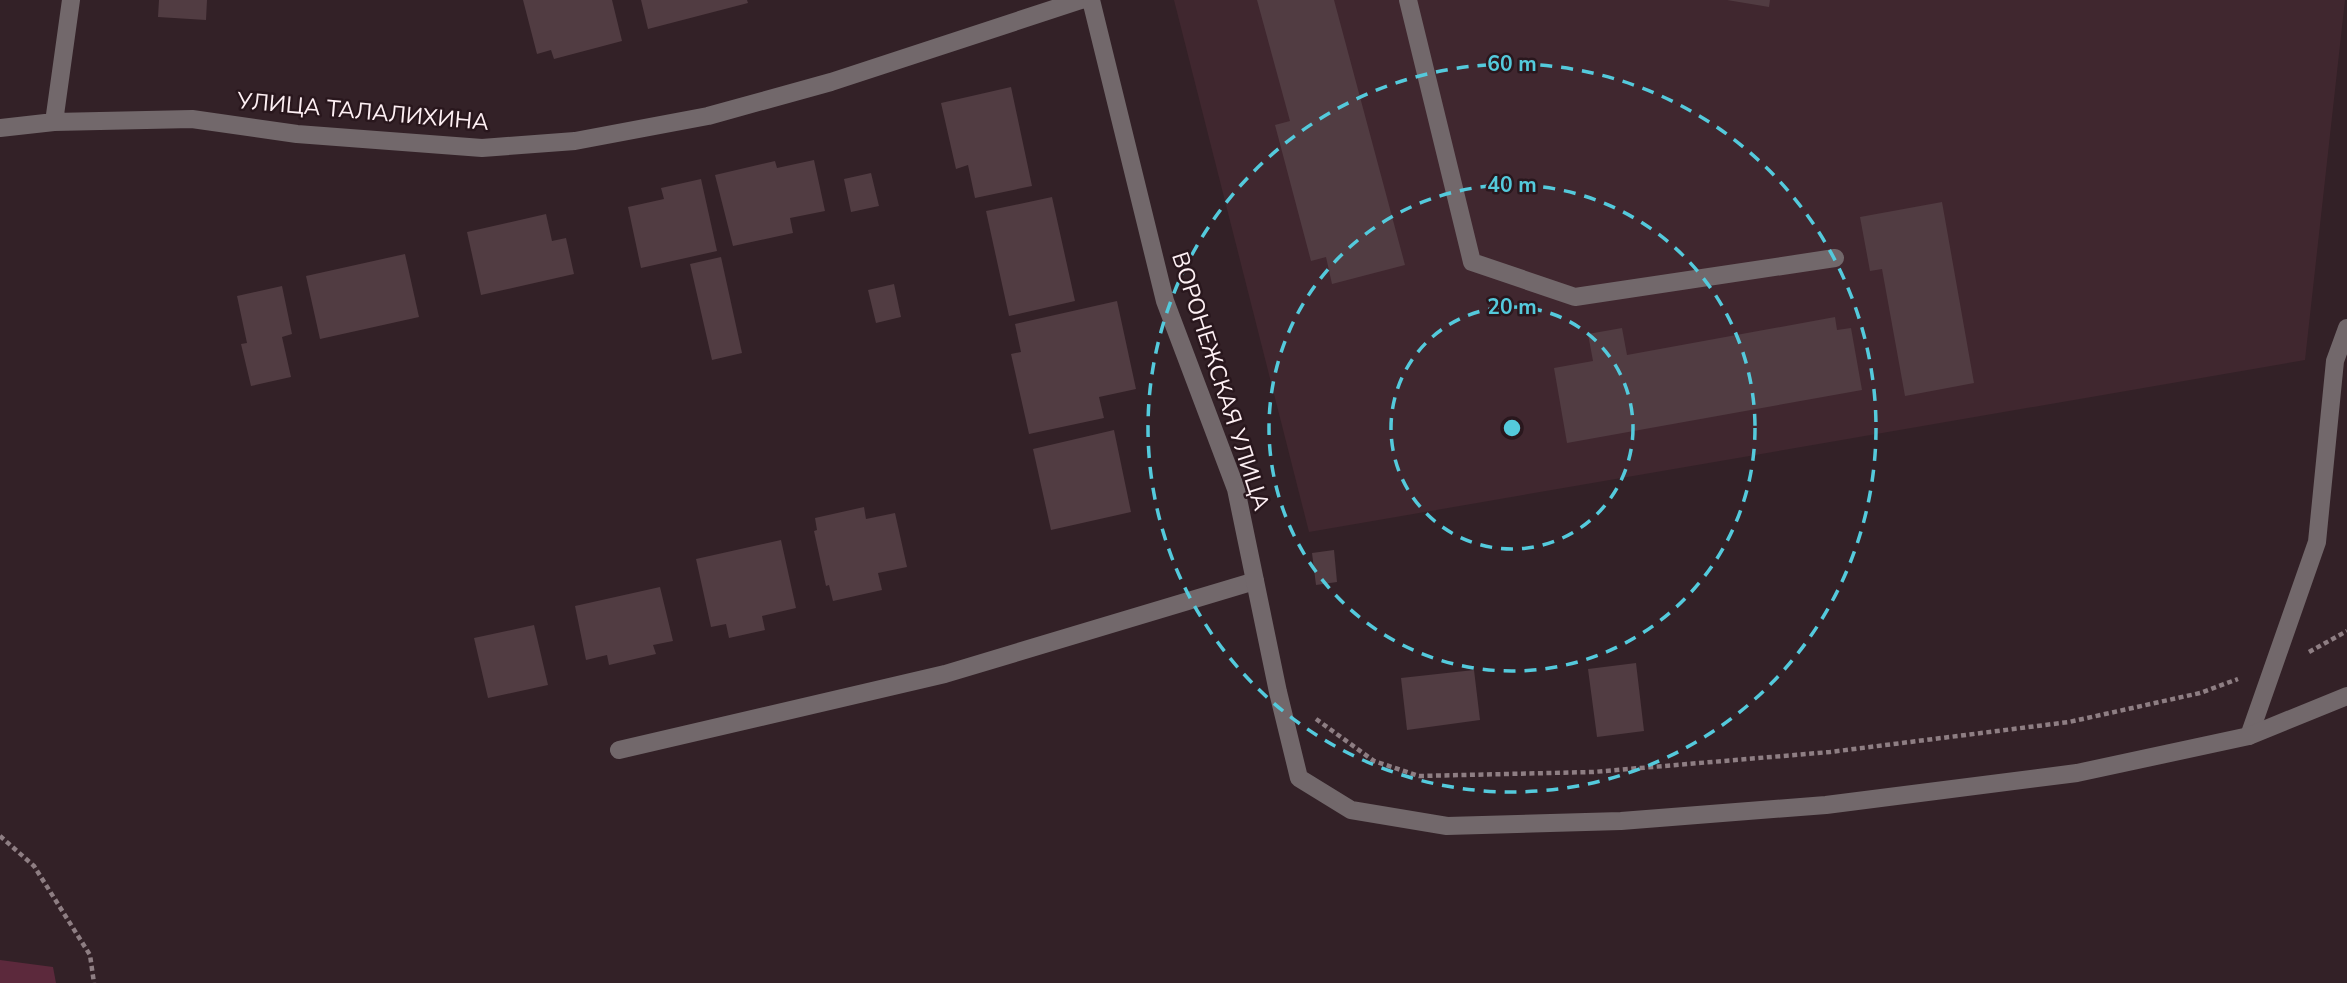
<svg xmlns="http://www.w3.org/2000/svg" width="2347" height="983" font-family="'Nunito Sans',sans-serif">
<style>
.built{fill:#40272f}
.green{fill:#5c293c}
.building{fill:#513c42}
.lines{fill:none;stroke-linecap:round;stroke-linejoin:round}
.path{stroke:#8e7e83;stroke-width:4.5;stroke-dasharray:5 3.5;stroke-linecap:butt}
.lane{stroke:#72686b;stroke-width:18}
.street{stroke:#72686b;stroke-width:18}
.ring{fill:none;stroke:#54cadc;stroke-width:3.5;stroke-dasharray:12 9}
.labels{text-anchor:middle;stroke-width:5;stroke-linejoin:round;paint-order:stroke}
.street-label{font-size:23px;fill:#fef0f4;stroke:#29171d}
.centre{fill:#54cadc;stroke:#29171d;stroke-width:3.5}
.ring-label{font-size:21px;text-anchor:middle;font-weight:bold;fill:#54cadc;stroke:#29171d;stroke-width:5;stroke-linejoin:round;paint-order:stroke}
</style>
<rect width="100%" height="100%" fill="#332127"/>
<path class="built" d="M 1174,0 L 2345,0 L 2305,360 L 1309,532 Z"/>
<path class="green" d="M 0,960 L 53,967 L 56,983 L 0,983 Z"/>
<path class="building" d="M 159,0 L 207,0 L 206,20 L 158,17 Z
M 523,0 L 612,0 L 622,41 L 554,59 L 551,50 L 537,54 Z
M 641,0 L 747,0 L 748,3 L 648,29 Z
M 1257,0 L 1334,0 L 1405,265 L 1332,284 L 1326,257 L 1311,261 L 1275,125 L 1290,121 Z
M 1727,0 L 1770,0 L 1769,7 Z
M 1011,87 L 1032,186 L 975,198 L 968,165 L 956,169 L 941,103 Z
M 814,160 L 825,211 L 790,218 L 793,233 L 733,246 L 715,175 L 775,161 L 777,168 Z
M 871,173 L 879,206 L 851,212 L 844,179 Z
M 701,179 L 717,251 L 641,268 L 628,207 L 664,199 L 661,188 Z
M 1052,197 L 1075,301 L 1009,316 L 986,211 Z
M 1942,202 L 1974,383 L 1905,396 L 1882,269 L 1870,271 L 1860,217 Z
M 546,214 L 552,241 L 566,238 L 574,274 L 481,295 L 467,232 Z
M 405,254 L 419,317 L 320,339 L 306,276 Z
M 721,257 L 742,353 L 712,360 L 690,264 Z
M 894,284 L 901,317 L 876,323 L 868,290 Z
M 282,286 L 292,334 L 282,337 L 291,377 L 251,386 L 241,344 L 247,343 L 237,296 Z
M 1117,301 L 1136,389 L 1099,397 L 1104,418 L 1029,434 L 1011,354 L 1021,352 L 1015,324 Z
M 1835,317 L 1837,330 L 1851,328 L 1862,390 L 1567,443 L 1554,368 L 1593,361 L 1588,334 L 1622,328 L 1627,355 Z
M 1114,430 L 1131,512 L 1051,530 L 1033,449 Z
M 864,507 L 866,519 L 895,513 L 907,567 L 878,573 L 882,590 L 833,601 L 829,585 L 826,586 L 814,531 L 817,530 L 815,518 Z
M 781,540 L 796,608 L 762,616 L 765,630 L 729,638 L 726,624 L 711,627 L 696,559 Z
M 1334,550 L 1337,582 L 1316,585 L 1312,553 Z
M 660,587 L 673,641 L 653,645 L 656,654 L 609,665 L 607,655 L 586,660 L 575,606 Z
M 534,625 L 548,685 L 488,698 L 474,638 Z
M 1636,663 L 1644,731 L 1597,737 L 1588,669 Z
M 1474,670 L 1480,720 L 1407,730 L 1401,678 Z"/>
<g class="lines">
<path class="path" d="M 2309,652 L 2347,631
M 1316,719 L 1374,761 L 1419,776 L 1593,772 L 1830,752 L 2069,722 L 2200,693 L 2238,679
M 0,836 L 34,866 L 90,955 L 94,983"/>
<path class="lane" d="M 1408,0 L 1472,262 L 1575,297 L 1835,258
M 2249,736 L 2317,542 L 2335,361 L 2347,328
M 619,750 L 945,674 L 1255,581"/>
<path class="street" d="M 1091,0 L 1165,301 L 1236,489 L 1278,692 L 1299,778 L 1351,810 L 1447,826 L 1621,821 L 1826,805 L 2077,773 L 2249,736 L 2347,696
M 54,122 L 71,0
M 0,128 L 54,122 L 192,119 L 297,134 L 482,148 L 575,141 L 708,116 L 831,82 L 1081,0"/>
</g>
<g class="ring">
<circle cx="1512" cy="428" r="121"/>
<circle cx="1512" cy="428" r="243"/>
<circle cx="1512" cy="428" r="364"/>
</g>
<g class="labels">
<g class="street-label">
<text transform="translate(363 111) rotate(5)" y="8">УЛИЦА ТАЛАЛИХИНА</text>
<text transform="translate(1221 381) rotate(72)" y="8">ВОРОНЕЖСКАЯ УЛИЦА</text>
</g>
</g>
<circle cx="1512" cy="428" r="10" class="centre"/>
<g class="ring-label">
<text x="1512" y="71">60 m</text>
<text x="1512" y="192">40 m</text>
<text x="1512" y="314">20 m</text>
</g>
</svg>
